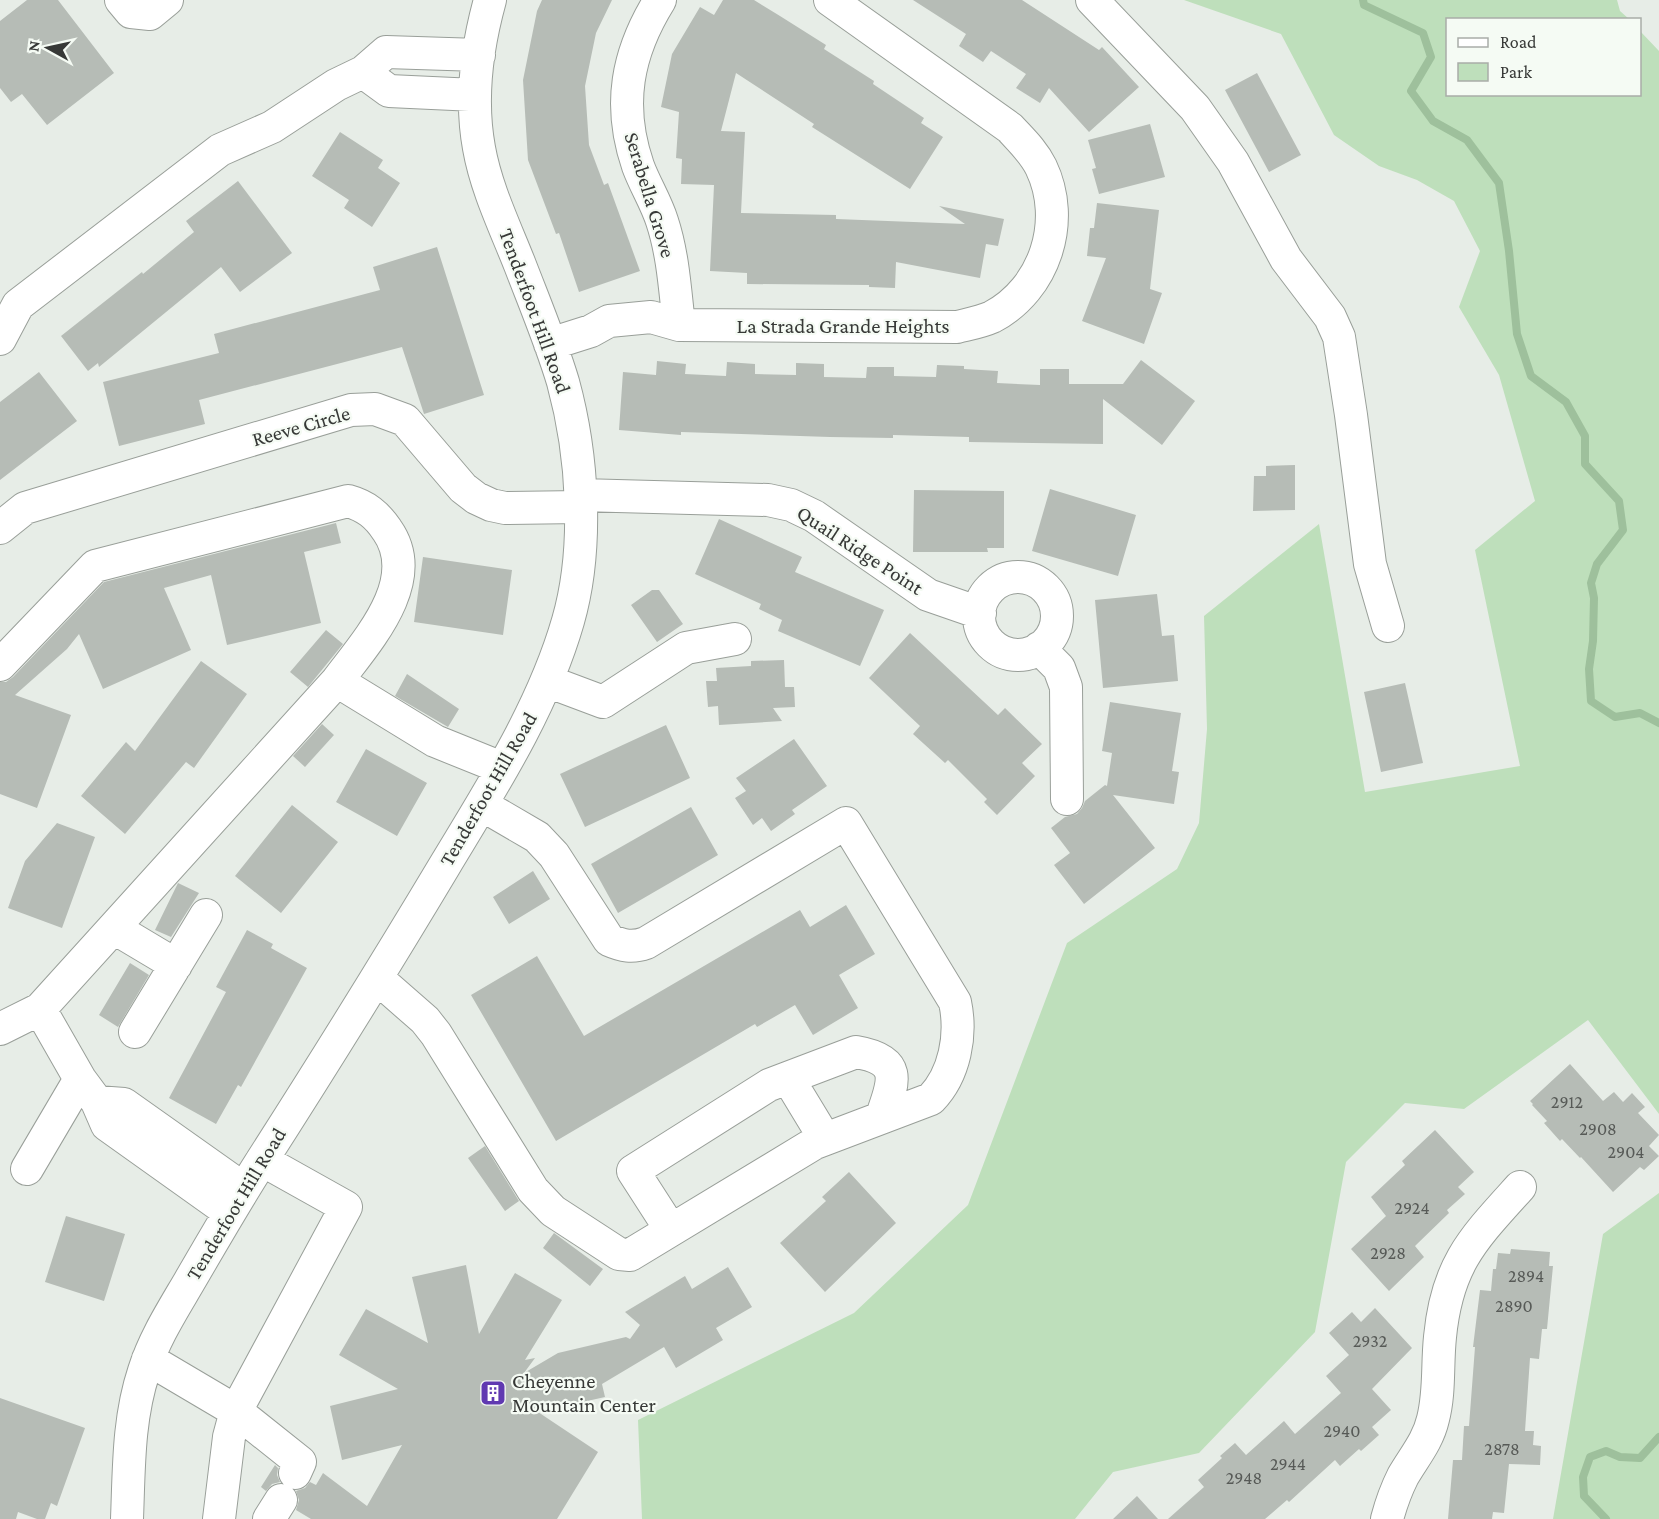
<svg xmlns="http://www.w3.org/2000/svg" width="1659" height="1519" font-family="'Crimson Pro',serif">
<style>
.green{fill:#bedfbb}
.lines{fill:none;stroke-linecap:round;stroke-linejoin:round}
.stream{stroke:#9ec09c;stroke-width:8}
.building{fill:#b6bcb6}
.minor-casing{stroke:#999f99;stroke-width:34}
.minor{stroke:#fff;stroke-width:32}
.labels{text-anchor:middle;stroke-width:4.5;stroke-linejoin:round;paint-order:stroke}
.number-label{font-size:18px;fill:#575a57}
.street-label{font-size:21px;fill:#373937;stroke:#f5fbf4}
.poi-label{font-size:21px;fill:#373937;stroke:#f5fbf4;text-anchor:start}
</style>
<rect width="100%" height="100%" fill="#e7ede7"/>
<path class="green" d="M 1184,0 L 1617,0 L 1620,11 L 1629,19 L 1448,20 L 1448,94 L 1640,94 L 1640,31 L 1659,51 L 1659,1114 L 1588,1020 L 1464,1109 L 1405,1103 L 1346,1162 L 1315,1332 L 1199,1453 L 1113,1472 L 1075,1519 L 642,1519 L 638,1420 L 854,1313 L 968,1205 L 1067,943 L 1177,869 L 1199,823 L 1207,729 L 1204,616 L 1319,524 L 1365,792 L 1520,766 L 1475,550 L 1535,501 L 1499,375 L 1459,307 L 1480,251 L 1454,201 L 1417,180 L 1379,166 L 1334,135 L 1281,34 Z
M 1659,1193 L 1659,1519 L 1553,1519 L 1603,1234 Z"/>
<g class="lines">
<path class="stream" d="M 1363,0 L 1364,5 L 1423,33 L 1431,57 L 1411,91 L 1433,121 L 1467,140 L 1499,183 L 1509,251 L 1517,334 L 1531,376 L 1566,402 L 1585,436 L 1585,464 L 1619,501 L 1623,530 L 1597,564 L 1591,583 L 1594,598 L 1593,641 L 1589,669 L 1591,701 L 1615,717 L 1640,713 L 1659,723
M 1606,1519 L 1584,1496 L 1583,1477 L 1590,1457 L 1606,1451 L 1620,1457 L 1640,1458 L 1659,1437"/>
</g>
<path class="building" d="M 27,0 L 58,0 L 114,73 L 47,125 L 22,94 L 11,102 L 0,88 L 0,21 Z
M 542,0 L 612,0 L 596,33 L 585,86 L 589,145 L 604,185 L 608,183 L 640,271 L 579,292 L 559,233 L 556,234 L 528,160 L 523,80 L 537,11 Z
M 723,0 L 754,0 L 780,16 L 826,45 L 824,49 L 874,81 L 873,84 L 924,118 L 921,123 L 943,137 L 910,189 L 812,127 L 814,124 L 736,73 L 721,131 L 745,132 L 741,213 L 836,215 L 836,219 L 965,224 L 939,206 L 1004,219 L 998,246 L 986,244 L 980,278 L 896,262 L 895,288 L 869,287 L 869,285 L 747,284 L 747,273 L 710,271 L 714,185 L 681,184 L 682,159 L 676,158 L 679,112 L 661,107 L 672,54 L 700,7 L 714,15 Z
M 913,0 L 1022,0 L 1099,50 L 1102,47 L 1139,87 L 1089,132 L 1049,88 L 1040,103 L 1016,88 L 1026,74 L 991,51 L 983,62 L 959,46 L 966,34 Z
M 1257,73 L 1301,155 L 1269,172 L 1225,90 Z
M 1150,124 L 1165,177 L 1099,194 L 1092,169 L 1096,168 L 1088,140 Z
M 340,132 L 383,160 L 378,168 L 400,183 L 372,227 L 344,208 L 349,200 L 312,176 Z
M 238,181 L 292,253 L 240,292 L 221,267 L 99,367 L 98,363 L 88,371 L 61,336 L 142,272 L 143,274 L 194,232 L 186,221 Z
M 1097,203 L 1159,210 L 1150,289 L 1162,293 L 1144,344 L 1082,321 L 1106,258 L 1087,256 L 1090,228 L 1094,228 Z
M 437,247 L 484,395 L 424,414 L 402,347 L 199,400 L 205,424 L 119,446 L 103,382 L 219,353 L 214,334 L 380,290 L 373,267 Z
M 1141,360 L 1195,401 L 1162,445 L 1103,399 L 1103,444 L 969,442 L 969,437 L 893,435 L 893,438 L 830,437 L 681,432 L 681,435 L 619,430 L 623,372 L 656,375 L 657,361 L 686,364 L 685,374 L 726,376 L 727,362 L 755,364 L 755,374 L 796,375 L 796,363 L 824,364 L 824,377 L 866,378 L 867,367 L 894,367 L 894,376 L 936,377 L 937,365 L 964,366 L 964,369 L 998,371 L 997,383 L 1040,385 L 1040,369 L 1069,369 L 1069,384 L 1123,384 Z
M 39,372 L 77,421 L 0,480 L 0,402 Z
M 1295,465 L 1295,510 L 1253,511 L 1254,476 L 1266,476 L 1266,466 Z
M 1050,489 L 1136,515 L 1118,576 L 1032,551 Z
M 914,490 L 1004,491 L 1004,548 L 987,548 L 988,552 L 913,552 Z
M 719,519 L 802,557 L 795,572 L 884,610 L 860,666 L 778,631 L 782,620 L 759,609 L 761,604 L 695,574 Z
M 336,523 L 341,543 L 304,552 L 321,623 L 227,645 L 211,575 L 164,588 L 191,650 L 103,689 L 79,634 L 67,649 L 15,695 L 71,715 L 37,808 L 0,794 L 0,682 L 6,682 L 13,677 L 104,582 Z
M 423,557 L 512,570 L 503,635 L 414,622 Z
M 652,590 L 659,590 L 683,624 L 657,642 L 631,605 Z
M 1157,594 L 1162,636 L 1174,635 L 1178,681 L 1103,688 L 1095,600 Z
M 326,630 L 343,644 L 308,687 L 290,672 Z
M 910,633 L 998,715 L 1005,708 L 1042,744 L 1022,763 L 1035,776 L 997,815 L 984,802 L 987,799 L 948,760 L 945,763 L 913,734 L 920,726 L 869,678 Z
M 784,660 L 785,687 L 794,687 L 795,707 L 773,708 L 782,721 L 719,725 L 718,706 L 708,707 L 706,681 L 717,681 L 716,668 L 751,666 L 751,661 Z
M 201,661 L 247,694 L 194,768 L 186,762 L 125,834 L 81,796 L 126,742 L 135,751 Z
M 407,674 L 459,709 L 448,727 L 395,696 Z
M 1405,683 L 1423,763 L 1381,772 L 1364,692 Z
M 1110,702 L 1181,713 L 1172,771 L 1179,772 L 1174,804 L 1113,795 L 1155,848 L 1084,904 L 1054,865 L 1070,853 L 1051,828 L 1065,817 L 1077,814 L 1082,808 L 1085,801 L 1105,785 L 1107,786 L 1112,753 L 1102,751 Z
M 322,724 L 334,735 L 305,767 L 293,756 Z
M 666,725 L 690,778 L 585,827 L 560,774 Z
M 794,739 L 827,786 L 792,810 L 795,814 L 771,831 L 762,818 L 753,825 L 735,798 L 746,791 L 736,778 Z
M 366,749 L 427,783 L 397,836 L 336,802 Z
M 292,805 L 338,842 L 281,913 L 235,876 Z
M 691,807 L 718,855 L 618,913 L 591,864 Z
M 57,823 L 95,837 L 62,928 L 8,908 L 25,861 Z
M 533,871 L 550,899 L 509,924 L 493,897 Z
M 178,883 L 199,893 L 171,937 L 155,930 Z
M 846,905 L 875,954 L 839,975 L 858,1008 L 813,1035 L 795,1005 L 757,1027 L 755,1024 L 556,1141 L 471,995 L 537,956 L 584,1036 L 800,910 L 810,927 Z
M 247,930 L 273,944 L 271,948 L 307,968 L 241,1087 L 238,1085 L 216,1124 L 169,1098 L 226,992 L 216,987 Z
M 130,963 L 149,975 L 118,1027 L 99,1015 Z
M 1570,1064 L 1603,1101 L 1614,1092 L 1623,1102 L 1632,1093 L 1645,1107 L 1638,1113 L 1659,1135 L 1649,1146 L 1659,1156 L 1644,1170 L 1640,1167 L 1613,1192 L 1581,1157 L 1580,1158 L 1562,1139 L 1560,1141 L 1544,1123 L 1547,1121 L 1532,1105 L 1533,1104 L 1530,1101 Z
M 1435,1130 L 1474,1172 L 1458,1187 L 1465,1194 L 1447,1210 L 1449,1213 L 1415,1246 L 1424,1257 L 1389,1291 L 1351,1249 L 1386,1216 L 1371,1197 L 1405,1165 L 1402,1161 Z
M 485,1146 L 519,1201 L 505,1211 L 468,1158 Z
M 849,1172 L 896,1223 L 825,1292 L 780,1243 L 826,1201 L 822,1197 Z
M 66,1216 L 125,1234 L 104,1301 L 45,1282 Z
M 554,1233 L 603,1269 L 590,1286 L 543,1248 Z
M 1511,1249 L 1550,1252 L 1549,1266 L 1553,1266 L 1547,1329 L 1542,1329 L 1539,1359 L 1530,1358 L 1525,1431 L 1534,1431 L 1533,1445 L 1541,1446 L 1540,1465 L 1509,1464 L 1504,1513 L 1493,1512 L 1492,1519 L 1448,1519 L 1453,1460 L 1462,1460 L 1464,1426 L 1469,1426 L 1475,1347 L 1473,1347 L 1480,1290 L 1491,1291 L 1493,1269 L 1496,1269 L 1498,1253 L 1510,1254 Z
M 466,1265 L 479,1334 L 515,1273 L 562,1300 L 525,1360 L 535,1358 L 524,1373 L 558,1353 L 626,1337 L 630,1339 L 640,1325 L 625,1312 L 685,1276 L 692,1289 L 728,1267 L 752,1307 L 716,1328 L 723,1340 L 676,1368 L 664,1347 L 602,1384 L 605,1397 L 538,1412 L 598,1452 L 557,1519 L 311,1519 L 296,1510 L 299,1500 L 296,1491 L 305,1488 L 310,1482 L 316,1485 L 323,1473 L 367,1506 L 402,1445 L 342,1460 L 330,1406 L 398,1389 L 339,1355 L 366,1309 L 428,1343 L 412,1277 Z
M 1375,1308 L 1412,1348 L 1372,1389 L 1391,1410 L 1372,1427 L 1379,1435 L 1361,1451 L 1359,1449 L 1340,1466 L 1335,1460 L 1289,1502 L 1287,1500 L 1265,1519 L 1168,1519 L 1204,1487 L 1198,1480 L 1222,1458 L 1220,1456 L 1235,1443 L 1246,1455 L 1284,1421 L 1295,1434 L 1341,1393 L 1326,1376 L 1349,1355 L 1329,1333 L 1352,1312 L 1361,1322 Z
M 0,1398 L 85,1428 L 57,1506 L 51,1503 L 45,1519 L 37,1519 L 18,1512 L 16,1519 L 0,1519 Z
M 275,1465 L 278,1468 L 277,1475 L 280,1482 L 272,1484 L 266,1491 L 261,1487 Z
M 1137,1496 L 1158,1519 L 1113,1519 Z"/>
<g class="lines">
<g class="minor-casing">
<path id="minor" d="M 121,0 L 131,12 L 150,14 L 167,0
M 660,0 C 627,53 617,105 638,166 C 645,185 656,202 662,221 C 673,254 675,290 679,325
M 1092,0 L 1195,108 L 1233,162 L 1286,259 L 1330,317 L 1339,337 L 1351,415 L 1370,564 L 1388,626
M 363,72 L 389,91 L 475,95
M 0,339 L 18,305 L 220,150 L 272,127 L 336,85 L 363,72 L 386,52 L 479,55
M 550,344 L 591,331 L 609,321 L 651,317 L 679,325 L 957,327 C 969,324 981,322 992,317 C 1045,289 1067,221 1041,167 C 1033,151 1021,140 1010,128 L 830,0
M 580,495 L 768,500 L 791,505 L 814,516 L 928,595 L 980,613
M 0,528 L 25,508 L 351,410 L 375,409 L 405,420 L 463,488 L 476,498 L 491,505 L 505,508 L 580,507
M979 616a39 39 0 1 1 78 0a39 39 0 1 1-78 0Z
M 1039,648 L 1059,668 L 1066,687 L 1067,799
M 0,665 L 95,566 L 348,501 C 366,506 377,515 387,530 C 423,581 366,642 337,681
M 547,681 L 603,702 L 686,648 L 735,639
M 114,928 L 176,965
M 377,978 L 425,1020 L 436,1034 L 533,1190 L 553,1211 L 619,1254 L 630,1255 L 815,1143 L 931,1099 C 955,1074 962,1035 955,1002 L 846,823 L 646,943 C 632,948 623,946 609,940 L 554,855 L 537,837 L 482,805
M 0,1029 L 40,1009
M 135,1032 L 206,915
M 788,1078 L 825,1139
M 97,1102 L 124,1104 L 244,1189
M 27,1169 L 80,1079
M 229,1212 L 107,1125 L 97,1102 L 80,1079 L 40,1009 L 337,681 L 435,741 L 502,768
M 671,1230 L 633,1171 L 769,1085 L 856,1052 C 904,1060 894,1082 881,1118
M 148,1359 L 236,1411 L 346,1207 L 262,1160
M 127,1519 C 129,1469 128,1419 144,1371 C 154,1339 172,1311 189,1282 C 211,1244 233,1206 257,1168 C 321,1068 384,967 445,865 C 492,787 543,708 568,621 C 589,548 583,455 563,382 C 551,342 535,304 520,265 C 505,227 486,188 479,148 C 470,99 477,47 490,0
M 219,1519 L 229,1437 L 236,1411 L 300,1462 L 295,1473
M 269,1519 L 281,1500
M 1387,1519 C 1391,1504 1396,1490 1403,1476 C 1414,1457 1428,1441 1433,1419 C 1440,1392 1437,1365 1440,1337 C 1447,1264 1473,1239 1520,1187"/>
</g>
<use href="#minor" class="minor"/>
</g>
<defs>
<g id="building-square" transform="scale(1.35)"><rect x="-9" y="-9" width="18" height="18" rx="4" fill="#6039b1" stroke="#f5fbf4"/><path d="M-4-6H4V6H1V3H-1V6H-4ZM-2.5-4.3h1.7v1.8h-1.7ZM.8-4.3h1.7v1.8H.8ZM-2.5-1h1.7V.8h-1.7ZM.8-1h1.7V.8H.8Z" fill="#fff"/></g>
</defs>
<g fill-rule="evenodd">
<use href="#building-square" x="493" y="1393"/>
</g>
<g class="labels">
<g class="number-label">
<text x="1567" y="1108">2912</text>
<text x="1598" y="1135">2908</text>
<text x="1626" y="1158">2904</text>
<text x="1412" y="1214">2924</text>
<text x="1388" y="1259">2928</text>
<text x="1526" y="1282">2894</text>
<text x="1514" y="1312">2890</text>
<text x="1370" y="1347">2932</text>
<text x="1342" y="1437">2940</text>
<text x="1502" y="1455">2878</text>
<text x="1288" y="1470">2944</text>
<text x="1244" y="1484">2948</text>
</g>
<g class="street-label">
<text transform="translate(650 195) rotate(73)" y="7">Serabella Grove</text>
<text transform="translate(535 311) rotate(70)" y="7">Tenderfoot Hill Road</text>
<text x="843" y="333">La Strada Grande Heights</text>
<text transform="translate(301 426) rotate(-16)" y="7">Reeve Circle</text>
<text transform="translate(860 550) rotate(33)" y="7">Quail Ridge Point</text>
<text transform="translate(488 789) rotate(-60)" y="7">Tenderfoot Hill Road</text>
<text transform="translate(236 1204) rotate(-59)" y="7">Tenderfoot Hill Road</text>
</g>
<g class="poi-label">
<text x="512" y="1388">Cheyenne<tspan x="512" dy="24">Mountain Center</tspan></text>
</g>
</g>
<rect x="1446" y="18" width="195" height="78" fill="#f5fbf4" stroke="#a9ada8" stroke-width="1.5"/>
<rect x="1458" y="38" width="30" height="9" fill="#ffffff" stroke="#a9ada8" stroke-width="1.5"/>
<text x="1500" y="48" font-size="18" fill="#373937">Road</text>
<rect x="1458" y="63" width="30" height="18" fill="#bedfbb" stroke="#a9ada8" stroke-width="1.5"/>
<text x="1500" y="78" font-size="18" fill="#373937">Park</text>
<g transform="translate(48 48) rotate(278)" stroke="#f5fbf4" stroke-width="4.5" paint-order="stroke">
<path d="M0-4.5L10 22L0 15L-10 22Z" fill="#373937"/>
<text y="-9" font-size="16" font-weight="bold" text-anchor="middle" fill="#373937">N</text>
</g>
</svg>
